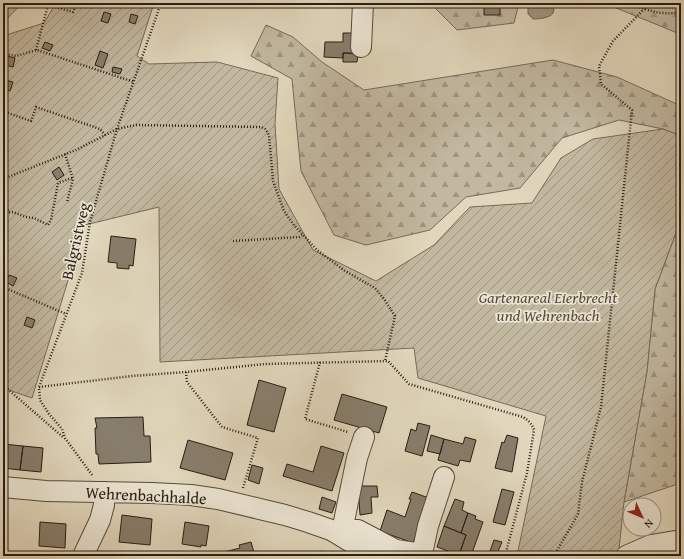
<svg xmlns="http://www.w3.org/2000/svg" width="684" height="559" font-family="'Gentium Book Plus',serif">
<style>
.forest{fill:url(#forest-firs);stroke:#756b5b}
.garden{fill:url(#garden-furrows);stroke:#756b5b}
.water{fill:#a29884;stroke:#716758}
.building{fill:#887e6c;stroke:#281e16}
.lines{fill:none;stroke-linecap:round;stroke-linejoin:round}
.minor-casing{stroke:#564c40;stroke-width:22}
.path{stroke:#281e16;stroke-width:2.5;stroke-dasharray:1 2;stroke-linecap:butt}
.minor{stroke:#ece5d3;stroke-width:20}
.labels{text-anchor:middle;stroke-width:3.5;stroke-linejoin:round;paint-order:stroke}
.street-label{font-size:16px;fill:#281e16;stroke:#ece5d3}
.park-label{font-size:16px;font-style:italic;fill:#564c3f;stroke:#ece5d3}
</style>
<defs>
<pattern id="forest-firs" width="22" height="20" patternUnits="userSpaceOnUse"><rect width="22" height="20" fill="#c2b8a0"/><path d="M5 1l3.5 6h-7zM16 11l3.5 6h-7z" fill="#9e9581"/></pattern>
<pattern id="garden-furrows" width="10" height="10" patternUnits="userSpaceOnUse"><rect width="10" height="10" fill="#c2b8a0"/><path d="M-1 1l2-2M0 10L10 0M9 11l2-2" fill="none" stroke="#9e9581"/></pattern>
</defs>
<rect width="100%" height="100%" fill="#e1d7bc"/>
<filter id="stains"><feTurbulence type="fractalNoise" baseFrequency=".005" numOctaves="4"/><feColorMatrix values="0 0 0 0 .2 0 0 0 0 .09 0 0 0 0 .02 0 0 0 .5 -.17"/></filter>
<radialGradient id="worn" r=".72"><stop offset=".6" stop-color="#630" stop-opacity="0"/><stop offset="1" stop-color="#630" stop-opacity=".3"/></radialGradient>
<path class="forest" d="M 3,3 L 22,3 L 3,23 Z
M 430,3 L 519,3 L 514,23 L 457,30 Z
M 604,3 L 681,3 L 681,34 L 675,32 Z
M 266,25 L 293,37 L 322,62 L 364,90 L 553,60 L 617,77 L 681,106 L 681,136 L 663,129 L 619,120 L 562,138 L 520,188 L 466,197 L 430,230 L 366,245 L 334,235 L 301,171 L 292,79 L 251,56 Z
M 681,223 L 681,483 L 624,502 L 647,371 L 655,289 L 677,230 Z"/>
<path class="garden" d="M 56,3 L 154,3 L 137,56 L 149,64 L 217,62 L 278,78 L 275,124 L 279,189 L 313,250 L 376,281 L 434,245 L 470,207 L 532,203 L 561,158 L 593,139 L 663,129 L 681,136 L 681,223 L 677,230 L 655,289 L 647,371 L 624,502 L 619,549 L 651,556 L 517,556 L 546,416 L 418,378 L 414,348 L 160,362 L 159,207 L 85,225 L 32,398 L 3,388 L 3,36 L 44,23 Z"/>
<path class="water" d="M 536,3 L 554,3 C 554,6 554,11 553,13 C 550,18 539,19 533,19 L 528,14 L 528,6 Z"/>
<path class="building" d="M 484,7 L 500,7 L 500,15 L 484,15 Z
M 104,12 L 111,14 L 108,23 L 101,21 Z
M 131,14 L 138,16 L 135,24 L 129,22 Z
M 343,33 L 355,33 L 354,53 L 343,53 L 343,58 L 324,57 L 325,42 L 343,42 Z
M 45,42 L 53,45 L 50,51 L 42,48 Z
M 100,51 L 108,54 L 103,68 L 95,65 Z
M 343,53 L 358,54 L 357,62 L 343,62 Z
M 7,56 L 15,58 L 13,67 L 5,65 Z
M 113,67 L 122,69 L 120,74 L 112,72 Z
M 5,80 L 13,82 L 10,91 L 3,89 Z
M 59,167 L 64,175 L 57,180 L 52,172 Z
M 111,236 L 136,239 L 133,266 L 129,265 L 129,269 L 117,268 L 117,263 L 108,262 Z
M 9,275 L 17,278 L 13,286 L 6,282 Z
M 27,317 L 35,320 L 32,328 L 24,325 Z
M 259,380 L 286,388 L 274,432 L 247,425 Z
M 342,394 L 387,407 L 379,433 L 334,420 Z
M 143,417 L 144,436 L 150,436 L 151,462 L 99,464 L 98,454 L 96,454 L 95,428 L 97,428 L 95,418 Z
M 418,423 L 430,426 L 422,456 L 405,451 L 411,429 L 416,431 Z
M 431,435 L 444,439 L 440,454 L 427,451 Z
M 507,435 L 518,438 L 512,472 L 495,468 L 502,442 L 504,443 Z
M 465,437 L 476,440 L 470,462 L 460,460 L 458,466 L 438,460 L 444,439 L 463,444 Z
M 188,440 L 233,453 L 225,480 L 180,468 Z
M 3,444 L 23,446 L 20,470 L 3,468 Z
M 23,446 L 43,448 L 41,472 L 20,470 Z
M 321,446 L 344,453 L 332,491 L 283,476 L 287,464 L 313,472 Z
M 252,465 L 263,468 L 259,484 L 248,480 Z
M 358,486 L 377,486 L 378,497 L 371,497 L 372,513 L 360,515 Z
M 502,489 L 514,492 L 505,525 L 493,522 Z
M 412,492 L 429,498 L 413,543 L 380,531 L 387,510 L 405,517 L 411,499 L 409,499 Z
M 322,497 L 336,502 L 332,513 L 319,509 Z
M 455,499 L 464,502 L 462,510 L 468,513 L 461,533 L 444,526 Z
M 468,513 L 476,516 L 475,519 L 483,522 L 471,556 L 461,556 L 459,555 L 466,535 L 461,533 Z
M 122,515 L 152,519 L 150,545 L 119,542 Z
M 40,522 L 66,524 L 65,548 L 39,546 Z
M 185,522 L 209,526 L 206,546 L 201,545 L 201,547 L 182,544 Z
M 444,526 L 466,535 L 459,555 L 437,547 Z
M 494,540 L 502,542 L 497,554 L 490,551 Z
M 251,542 L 255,556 L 225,556 L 224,552 L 240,548 L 239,545 Z
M 323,551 L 324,556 L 293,556 L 315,552 L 315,553 Z"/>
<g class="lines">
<g class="minor-casing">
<path id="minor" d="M 361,47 L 363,3
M 3,487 L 46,491 L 152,493 L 191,495 L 218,499 L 285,515 L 308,522 L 331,530 L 374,556
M 343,527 L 358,530 L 396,550 L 422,554 L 428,526 L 444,477
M 341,536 L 357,458 L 364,437
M 83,556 L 100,520 L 104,505 L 104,492
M 626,556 L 651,545 L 681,540"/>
</g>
<path class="path" d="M 628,3 C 648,10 660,16 681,12
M 36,50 L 48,5 L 73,12 L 77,3
M 3,62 L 5,54 L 16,56 L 37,50 L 134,82
M 8,113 L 31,121 L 36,107 L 100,129 L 105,135
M 65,154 L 73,179 L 67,202
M 3,179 L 76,150 L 117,129 L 136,125 L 261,127 L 265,129 L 269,135 L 273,181 L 284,211 L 293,224 L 317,250 L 345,271 L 375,288 L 384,299 L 395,316 L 385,361
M 3,206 L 10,212
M 3,213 L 13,212 L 26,217 L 34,218 L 48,225 L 51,220 L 58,183 L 72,178
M 233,241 L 299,237 L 302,235
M 3,287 L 66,314
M 320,362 L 305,419 L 348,432
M 186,372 L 187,382 L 222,427 L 258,438 L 243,488
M 3,385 L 64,438
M 39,387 L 132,376 L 186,372 L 265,364 L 388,361 L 409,384 L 523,417 C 529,421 532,424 534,430 L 527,473 L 505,556
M 92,475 L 65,438 L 62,429 L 49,414 L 40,400 L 39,387 L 82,273 L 90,222 L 117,129 L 161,3
M 554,556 L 578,514 L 582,482 L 601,407 L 632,110 L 601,84 L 599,66 L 613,41 L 644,9"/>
<use href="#minor" class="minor"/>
</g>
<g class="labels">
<g class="street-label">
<text transform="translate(75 241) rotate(-77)" y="6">Balgristweg</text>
<text transform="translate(146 495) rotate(3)" y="6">Wehrenbachhalde</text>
</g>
<g class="park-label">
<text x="548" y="303">Gartenareal Eierbrecht<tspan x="548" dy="18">und Wehrenbach</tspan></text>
</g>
</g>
<rect width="684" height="559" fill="none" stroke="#e1d7bc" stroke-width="16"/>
<rect x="4" y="4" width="676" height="551" fill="none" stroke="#281e16" stroke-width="2"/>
<rect x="8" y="8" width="668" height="543" fill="none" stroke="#281e16"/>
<g transform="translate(642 517) rotate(134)"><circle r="19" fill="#ece5d3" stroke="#9e9587"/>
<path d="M0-3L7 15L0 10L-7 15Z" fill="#8f2418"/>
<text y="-6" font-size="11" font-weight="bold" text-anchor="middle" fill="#281e16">N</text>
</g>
<rect width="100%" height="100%" filter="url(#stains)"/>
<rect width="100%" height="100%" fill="url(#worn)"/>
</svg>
